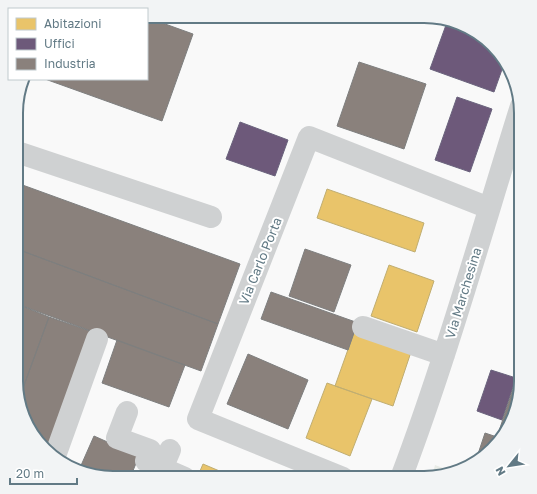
<svg xmlns="http://www.w3.org/2000/svg" width="537" height="494" font-family="'Golos Text',sans-serif">
<style>
.green{fill:#e9ece7}
.homes{fill:#e9c46a;stroke:#c0ae72}
.offices{fill:#6d597a;stroke:#6a637d}
.industry{fill:#8a817c;stroke:#7e7f7f}
.lines{fill:none;stroke-linecap:round;stroke-linejoin:round}
.minor{stroke:#cfd1d2;stroke-width:22}
.labels{text-anchor:middle;stroke-width:4;stroke-linejoin:round;paint-order:stroke}
.street-label{font-size:13px;fill:#627a85;stroke:#fff}
.rim{fill:none;stroke:#627a85;stroke-width:2}
</style>
<rect width="100%" height="100%" fill="#f9f9f9"/>
<path class="green" d="M 435,465 L 454,472 L 432,477 Z"/>
<path class="homes" d="M 327,189 L 424,223 L 415,252 L 317,218 Z
M 389,265 L 434,281 L 417,332 L 371,316 Z
M 356,327 L 412,349 L 393,406 L 335,386 Z
M 327,383 L 372,399 L 350,456 L 306,438 Z
M 203,464 L 236,478 L 197,478 Z"/>
<path class="offices" d="M 446,25 L 482,38 L 497,49 L 505,61 L 494,92 L 430,69 Z
M 457,97 L 492,109 L 470,172 L 435,160 Z
M 240,122 L 288,140 L 275,176 L 226,159 Z
M 521,281 L 521,296 L 517,295 Z
M 491,370 L 516,378 L 502,420 L 477,411 Z"/>
<path class="industry" d="M 147,20 L 154,20 L 193,34 L 162,121 L 45,79 L 147,79 Z
M 359,62 L 426,84 L 404,149 L 337,126 Z
M 17,183 L 240,264 L 218,324 L 17,249 Z
M 17,249 L 218,324 L 201,371 L 17,304 Z
M 305,249 L 351,265 L 334,312 L 289,296 Z
M 271,292 L 364,325 L 356,327 L 348,350 L 261,319 Z
M 17,304 L 49,317 L 19,399 L 16,387 Z
M 49,317 L 90,331 L 47,450 L 40,445 L 23,418 L 19,399 Z
M 117,340 L 185,365 L 169,407 L 102,383 Z
M 248,354 L 308,380 L 288,429 L 227,404 Z
M 521,365 L 521,382 L 517,400 L 510,398 Z
M 510,398 L 517,400 L 511,424 L 494,446 Z
M 485,433 L 497,437 L 494,446 L 485,456 L 478,454 Z
M 94,436 L 139,456 L 130,478 L 112,478 L 79,470 Z
M 249,474 L 258,478 L 247,478 Z"/>
<g class="lines">
<path class="minor" d="M 17,152 L 211,217
M 363,327 L 444,355
M 127,412 L 117,438 L 150,450 L 146,461 L 185,478
M 55,456 L 97,339
M 158,478 L 170,450
M 343,478 L 198,419 L 309,137 L 489,208
M 401,478 C 447,356 482,230 521,106"/>
</g>
<g class="labels">
<g class="street-label">
<text transform="translate(260 261) rotate(-68)" y="5">Via Carlo Porta</text>
<text transform="translate(463 293) rotate(-73)" y="5">Via Marchesina</text>
</g>
</g>
<path d="M0 0H537V494H0ZM113 23H424A90 90 0 0 1 514 113V381A90 90 0 0 1 424 471H113A90 90 0 0 1 23 381V113A90 90 0 0 1 113 23Z" fill="#f2f4f5" fill-rule="evenodd"/>
<path class="rim" d="M113 23H424A90 90 0 0 1 514 113V381A90 90 0 0 1 424 471H113A90 90 0 0 1 23 381V113A90 90 0 0 1 113 23Z"/>
<rect x="8" y="8" width="140" height="72" fill="#ffffff" stroke="#c0cace"/>
<rect x="16" y="18" width="20" height="12" fill="#e9c46a" stroke="#c0cace"/>
<text x="44" y="28" font-size="12" fill="#627a85">Abitazioni</text>
<rect x="16" y="38" width="20" height="12" fill="#6d597a" stroke="#c0cace"/>
<text x="44" y="48" font-size="12" fill="#627a85">Uffici</text>
<rect x="16" y="58" width="20" height="12" fill="#8a817c" stroke="#c0cace"/>
<text x="44" y="68" font-size="12" fill="#627a85">Industria</text>
<g transform="translate(509 466) rotate(240)" stroke="#ffffff" stroke-width="3" paint-order="stroke">
<path d="M0-3L7 15L0 10L-7 15Z" fill="#627a85"/>
<text y="-6" font-size="11" font-weight="bold" text-anchor="middle" fill="#627a85">N</text>
</g>
<path d="M10 478v6h67v-6" fill="none" stroke="#627a85" stroke-width="2"/>
<text x="16" y="478" font-size="12" fill="#627a85" stroke="#ffffff" stroke-width="3" paint-order="stroke">20 m</text>
</svg>
